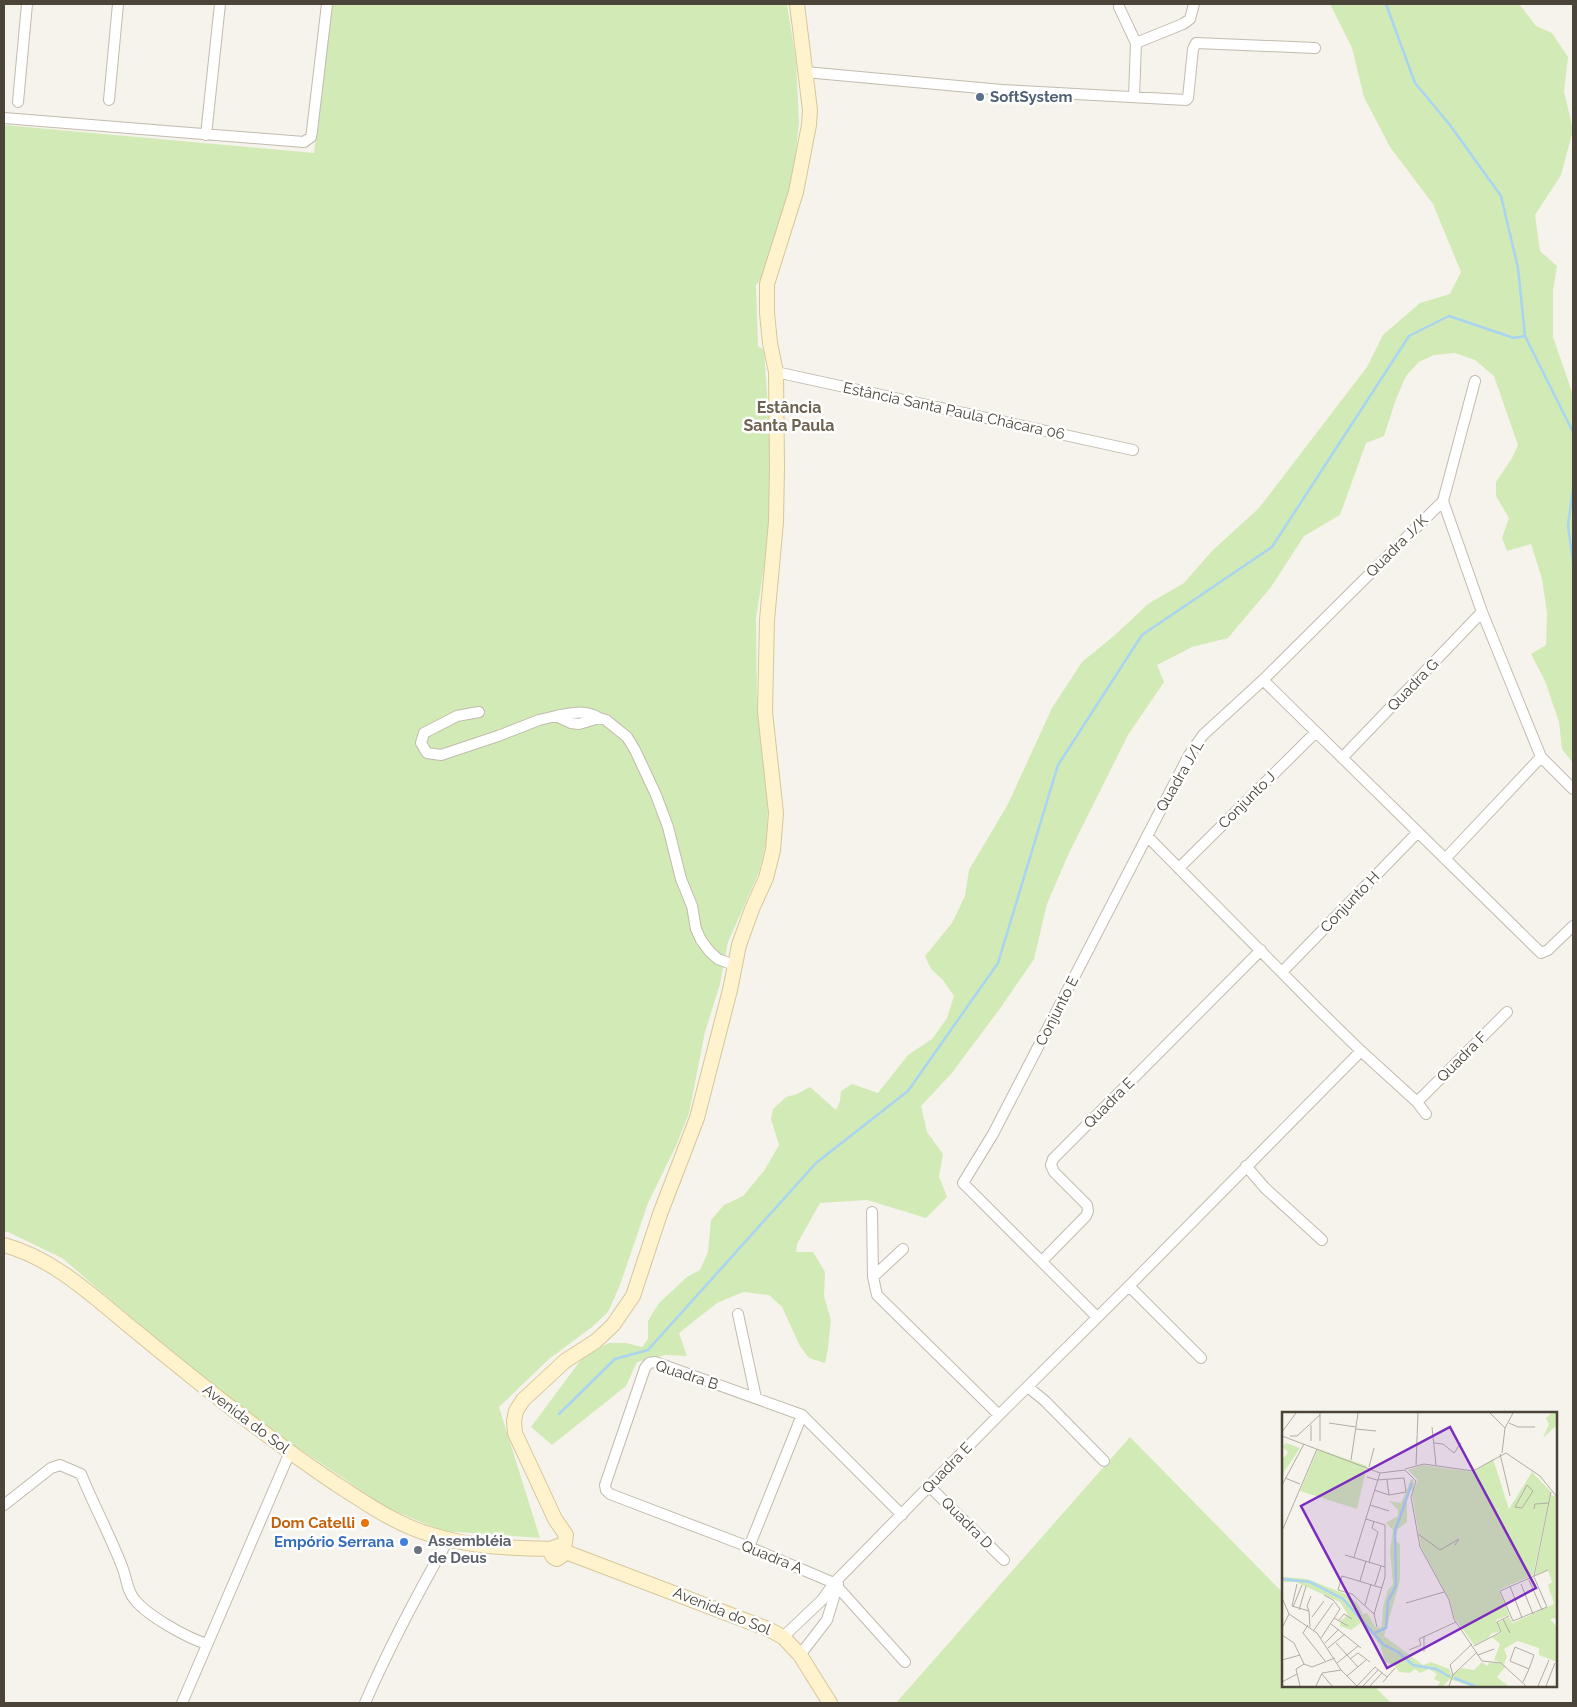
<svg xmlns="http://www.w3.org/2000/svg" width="1577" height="1707" font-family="Raleway,sans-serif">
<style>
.green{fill:#d2eab5}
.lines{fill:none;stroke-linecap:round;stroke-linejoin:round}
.stream{stroke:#a9d4f2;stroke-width:2.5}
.street-casing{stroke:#c2bbae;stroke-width:12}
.secondary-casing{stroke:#d6c79b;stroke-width:16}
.street{stroke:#fff;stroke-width:10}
.secondary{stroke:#fff3cd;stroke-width:14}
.service-dot{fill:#5c6f8a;stroke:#fff;stroke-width:2}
.food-dot{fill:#e8710a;stroke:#fff;stroke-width:2}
.shop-dot{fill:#3f7fe0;stroke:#fff;stroke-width:2}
.worship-dot{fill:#6b7280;stroke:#fff;stroke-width:2}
.labels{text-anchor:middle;stroke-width:5;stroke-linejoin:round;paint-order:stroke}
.service-label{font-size:15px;font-weight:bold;fill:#4e5e75;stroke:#fff;text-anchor:start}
.street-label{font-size:15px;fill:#4b4439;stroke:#fff}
.food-label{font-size:15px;font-weight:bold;fill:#c56008;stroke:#fff;text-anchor:end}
.worship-label{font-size:15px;font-weight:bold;fill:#5b616d;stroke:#fff;text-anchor:start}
.shop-label{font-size:15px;font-weight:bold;fill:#366cbe;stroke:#fff;text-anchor:end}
.neighbourhood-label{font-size:16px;font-weight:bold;fill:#6e6250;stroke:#fff}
.inset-river{fill:none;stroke:#a9d4f2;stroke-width:2.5}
.inset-road{fill:none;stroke:#b2ada4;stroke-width:1}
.view{fill:#7b2cbf;fill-opacity:0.15;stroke:#7b2cbf;stroke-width:2.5}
.inset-edge{fill:none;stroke:#4b4439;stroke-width:2.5}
</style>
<rect width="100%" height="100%" fill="#f6f3ec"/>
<path class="green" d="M 332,4 L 787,4 L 796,61 L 799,123 L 792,186 L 763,277 L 756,285 L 758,346 L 764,350 L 773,478 L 772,516 L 756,618 L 757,706 L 768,806 L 766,843 L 759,872 L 728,942 L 720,984 L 705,1032 L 689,1113 L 676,1146 L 648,1203 L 620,1285 L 608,1312 L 592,1327 L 549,1359 L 499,1407 L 540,1538 L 443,1531 L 389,1509 L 276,1433 L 202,1378 L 62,1258 L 8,1232 L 4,1232 L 4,125 L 314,153 Z
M 1330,4 L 1519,4 L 1536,26 L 1552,33 L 1568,57 L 1564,91 L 1573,130 L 1561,175 L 1535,215 L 1540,251 L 1557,266 L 1553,291 L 1553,337 L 1573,395 L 1573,763 L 1562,749 L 1559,722 L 1545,681 L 1531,654 L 1546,645 L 1547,613 L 1542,579 L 1531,544 L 1507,551 L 1502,538 L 1509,518 L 1496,496 L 1496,482 L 1512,458 L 1518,445 L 1494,376 L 1475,360 L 1455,353 L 1434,355 L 1419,362 L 1406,376 L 1396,399 L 1384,436 L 1366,443 L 1340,515 L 1304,536 L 1271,587 L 1228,638 L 1192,647 L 1157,665 L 1164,682 L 1128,735 L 1068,855 L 1047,904 L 1034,959 L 999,1010 L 951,1074 L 921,1106 L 927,1132 L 943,1154 L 939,1176 L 947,1197 L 926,1218 L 867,1200 L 820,1203 L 797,1244 L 796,1252 L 813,1252 L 825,1272 L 824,1296 L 831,1320 L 828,1348 L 825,1363 L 809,1358 L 800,1346 L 782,1307 L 769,1295 L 743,1292 L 717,1303 L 679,1333 L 687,1356 L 665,1355 L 637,1362 L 626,1386 L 552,1445 L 531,1427 L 583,1357 L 609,1343 L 626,1343 L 642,1347 L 648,1339 L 648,1321 L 659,1303 L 687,1277 L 700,1270 L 708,1252 L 711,1220 L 724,1205 L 743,1196 L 764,1171 L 779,1145 L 771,1119 L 773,1109 L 786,1097 L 797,1094 L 810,1087 L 836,1110 L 840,1101 L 841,1091 L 852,1084 L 878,1093 L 908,1055 L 932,1039 L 947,1018 L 954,996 L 943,980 L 931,969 L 925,956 L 952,923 L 965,896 L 969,870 L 1008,804 L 1052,708 L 1082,662 L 1115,635 L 1148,604 L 1184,583 L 1212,551 L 1259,508 L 1367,367 L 1383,335 L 1420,303 L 1450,294 L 1461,272 L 1433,204 L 1390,147 L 1364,97 L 1352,48 Z
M 1130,1437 L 1283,1593 L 1283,1686 L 1374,1686 L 1391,1703 L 896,1703 Z"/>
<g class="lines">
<path class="stream" d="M 1386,4 L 1415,83 L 1450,125 L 1501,196 L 1518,268 L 1525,336 L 1573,432
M 1573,489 L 1568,525 L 1573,562
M 559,1414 L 615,1359 L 648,1350 L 816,1163 L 908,1091 L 998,963 L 1058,765 L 1142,635 L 1272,547 L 1409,336 L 1449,316 L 1514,338 L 1525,336"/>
<g class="street-casing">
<path id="street" d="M 1119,7 L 1136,43
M 805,72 L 1002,90 L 1186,100 L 1188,98 L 1193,49 L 1196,43 L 1315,48
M 1134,97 L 1136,43 L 1183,24 L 1190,19 L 1194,4
M 109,100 L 118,4
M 18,102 L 27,4
M 4,118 L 304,142 L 311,137 L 312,131 L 327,4
M 206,135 L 220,4
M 776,372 L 1133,450
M 1443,501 L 1482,612 L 1541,757 L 1573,789
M 1263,680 L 1541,953 L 1548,950 L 1573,926
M 479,712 L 457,716 L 424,733 L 421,743 L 427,753 L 441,755 L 498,736 L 539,720 L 556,716 L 571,723 L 579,724 L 599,718 L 606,720 L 627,737 L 635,750 L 656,795 L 668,827 L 681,879 L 692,906 L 696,929 L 701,940 L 710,952 L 718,959 L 734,965
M 556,716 C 572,713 585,709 599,718
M 1342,758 L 1482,612
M 1147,836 L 1318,1009 L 1361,1051 L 1417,1102 L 1426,1114
M 1445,859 L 1541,757
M 1179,868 L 1316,732
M 1282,972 L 1418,832
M 1417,1102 L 1507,1012
M 1246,1166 L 1265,1188 L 1322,1240
M 872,1212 L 873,1277 L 877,1295 L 999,1415
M 1042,1261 L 1086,1216 L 1088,1211 L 1087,1205 L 1054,1172 L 1051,1165 L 1053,1159 L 1261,950
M 873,1277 L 903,1249
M 1129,1286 L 1201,1358
M 738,1314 L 756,1398
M 1097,1317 L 963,1183 L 993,1134 L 1189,755 L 1203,735 L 1263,680 L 1443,501 L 1475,381
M 1028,1387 L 1045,1401 L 1104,1461
M 930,1487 L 1004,1560
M 4,1505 L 51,1468 L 60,1465 L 81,1474 C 94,1506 111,1537 123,1569 C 127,1580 127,1591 135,1600 C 148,1616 187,1638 207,1644
M 902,1515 L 802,1415 L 655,1362 L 649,1363 L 645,1368 L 605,1485 L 606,1490 L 610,1494 L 749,1547 L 834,1583 L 905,1662
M 749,1547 L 802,1415
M 783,1637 L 822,1600 L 834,1583 L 999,1415 L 1129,1286 L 1361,1051
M 800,1655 L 827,1620 L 838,1584
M 182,1703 L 290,1452
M 365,1703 C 389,1647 418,1593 448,1540"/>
</g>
<g class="secondary-casing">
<path id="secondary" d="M 4,1245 C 56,1259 97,1300 138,1333 C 202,1386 267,1438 336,1484 C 366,1503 395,1524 429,1534 C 468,1547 510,1548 552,1549
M 563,1549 L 558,1546 L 553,1548 L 551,1553 L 553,1557 L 557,1559 L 563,1555 L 566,1535 L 555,1519 L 515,1433 L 514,1421 L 516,1411 L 523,1400 L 565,1361 L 596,1341 L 613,1325 L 633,1296 L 660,1214 L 697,1118 L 730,990 L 739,945 L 752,909 L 766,878 L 773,850 L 776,813 L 765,712 L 767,620 L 776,522 L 777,467 L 776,372 L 770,343 L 767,313 L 767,284 L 796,192 L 809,125 L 810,110 L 797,4
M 563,1551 L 768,1629 L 783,1637 L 800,1655 L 830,1703"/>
</g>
<use href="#street" class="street"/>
<use href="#secondary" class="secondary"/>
</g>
<circle class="service-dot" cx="980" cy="97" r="5"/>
<circle class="food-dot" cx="365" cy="1523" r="5"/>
<circle class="shop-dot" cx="404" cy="1542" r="5"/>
<circle class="worship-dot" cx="418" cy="1550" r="5"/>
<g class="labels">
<g class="service-label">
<text x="990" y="102">SoftSystem</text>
</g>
<g class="street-label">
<text transform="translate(954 411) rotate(12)" y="5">Estância Santa Paula Chácara 06</text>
<text transform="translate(1397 546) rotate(-45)" y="5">Quadra J/K</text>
<text transform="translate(1413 685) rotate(-46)" y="5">Quadra G</text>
<text transform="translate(1180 776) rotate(-60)" y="5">Quadra J/L</text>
<text transform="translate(1247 800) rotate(-45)" y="5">Conjunto J</text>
<text transform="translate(1350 902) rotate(-46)" y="5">Conjunto H</text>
<text transform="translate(1057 1011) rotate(-63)" y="5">Conjunto E</text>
<text transform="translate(1462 1057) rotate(-45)" y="5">Quadra F</text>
<text transform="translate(1109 1103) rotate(-45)" y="5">Quadra E</text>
<text transform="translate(687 1375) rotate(18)" y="5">Quadra B</text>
<text transform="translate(246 1419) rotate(37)" y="5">Avenida do Sol</text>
<text transform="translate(947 1468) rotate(-46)" y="5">Quadra E</text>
<text transform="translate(967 1523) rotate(45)" y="5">Quadra D</text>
<text transform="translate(772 1557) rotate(22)" y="5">Quadra A</text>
<text transform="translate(722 1611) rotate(22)" y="5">Avenida do Sol</text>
</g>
<g class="food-label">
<text x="355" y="1528">Dom Catelli</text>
</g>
<g class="worship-label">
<text x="428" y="1546">Assembléia<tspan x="428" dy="17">de Deus</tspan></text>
</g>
<g class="shop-label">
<text x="394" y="1547">Empório Serrana</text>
</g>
<g class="neighbourhood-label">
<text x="789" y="413">Estância<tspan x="789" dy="18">Santa Paula</tspan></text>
</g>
</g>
<g transform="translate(1282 1412)">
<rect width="275" height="275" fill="#f6f3ec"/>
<path d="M 270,1 L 275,1 L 275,13 L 261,26 L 267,12 L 264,6 ZM 4,31 L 18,36 L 2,60 L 0,71 L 0,44 L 3,45 L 6,40 L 0,35 ZM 36,37 L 85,54 L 75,97 L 18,79 ZM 211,47 L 227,97 L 250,60 L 269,80 L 251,163 L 217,178 L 227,203 L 214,208 L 218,220 L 210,221 L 206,226 L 192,233 L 172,205 L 168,189 L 139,135 L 130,83 L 136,68 L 126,58 L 141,53 L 191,60 ZM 129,67 L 132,68 L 131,77 L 125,81 L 125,110 L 116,117 L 113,128 L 118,132 L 118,168 L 102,224 L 141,253 L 149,250 L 167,257 L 170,263 L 180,256 L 192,258 L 200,250 L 205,254 L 207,251 L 217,251 L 224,254 L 215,265 L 226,274 L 188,274 L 168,267 L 161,274 L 156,274 L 158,270 L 152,267 L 155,262 L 147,257 L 138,261 L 133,257 L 128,261 L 117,260 L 112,253 L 103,250 L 98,233 L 80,210 L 69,218 L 58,214 L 58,209 L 66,203 L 58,190 L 14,170 L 0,170 L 1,165 L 25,167 L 66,183 L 76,192 L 81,202 L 85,201 L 94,216 L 100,215 L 101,195 L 106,178 L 111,172 L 108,138 L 111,118 L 104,111 L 116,104 L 116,98 L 107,89 L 119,91 ZM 269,83 L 275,85 L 275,206 L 268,207 L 275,215 L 275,250 L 257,243 L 257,236 L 235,229 L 222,237 L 225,244 L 222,252 L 212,248 L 218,232 L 210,225 L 220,221 L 216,211 L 227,205 L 231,211 L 272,192 L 266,173 L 270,170 L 266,158 L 253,163 Z" fill="#d2eab5"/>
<path class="inset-river" d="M 1,167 L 28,170 L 61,187 L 102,233 L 116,240 L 131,253 L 154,257 L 168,265M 93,221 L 104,216 L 106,189 L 114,174 L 113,119 L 130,71M 172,266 L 193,274"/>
<path class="inset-road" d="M 38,1 L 38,29M 208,1 L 223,16M 47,11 L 74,15M 227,11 L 236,15 L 253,15M 29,13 L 29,29M 150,15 L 154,53M 74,17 L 94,19M 0,20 L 14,1M 0,24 L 98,61 L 123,58M 8,24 L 15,24 L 38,3M 152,31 L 161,32 L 172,41 L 179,31M 220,41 L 223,16 L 231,1M 218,42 L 228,84M 69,48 L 76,1M 134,53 L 136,1M 87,55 L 92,36M 123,57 L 142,52 L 191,59 L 224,41 L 258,64 L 275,85M 123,58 L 134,69 L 129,85 L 138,135 L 167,188 L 172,207 L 200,249M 85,65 L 95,68 L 122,66 L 124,80 L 107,83 L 92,78M 3,66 L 18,72M 105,68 L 107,83M 0,73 L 22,32M 245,73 L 251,79 L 240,96 L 233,95 ZM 88,93 L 107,99M 252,97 L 253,92 L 267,91M 84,107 L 103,113 L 103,165 L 92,202 L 95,215M 0,119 L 35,37M 136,122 L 158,138 L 177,127 L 173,133M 63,143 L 103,155M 72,145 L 98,61M 87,150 L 96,120 L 90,116 L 92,109M 252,164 L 269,80M 252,165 L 265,195 L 231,209 L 218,179 L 266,158M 247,168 L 260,198M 78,169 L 84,149M 15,172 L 10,194 L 27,199 L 28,215M 239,172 L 251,202M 93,173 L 99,154M 228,174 L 240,206M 0,186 L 7,202 L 35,221 L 59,258 L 75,274 L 93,255 L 105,265M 124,191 L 162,180M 83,193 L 89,172M 11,195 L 20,173M 17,198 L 24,174M 27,199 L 25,194 L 29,184M 92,202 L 70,182 L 56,178 L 60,164 L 100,176M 30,205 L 42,189M 52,206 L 66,214M 221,207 L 228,221M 57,208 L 62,202 L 70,207M 49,212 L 79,236M 26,213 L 21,221 L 43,249M 0,216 L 7,202M 32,218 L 51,191M 0,223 L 12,231 L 22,252M 142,224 L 142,240M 39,226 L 58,197 L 51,188 L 42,183M 43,231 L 57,217M 54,231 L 76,255M 192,234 L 219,220 L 215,210 L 227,204M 46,236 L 63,222M 127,238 L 139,233 L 137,227 L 174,210M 196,243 L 212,237M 68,247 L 76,241 L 88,250M 0,248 L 18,243M 200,249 L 219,251 L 244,274M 55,251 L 76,234M 22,252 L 30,255 L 53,246M 40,262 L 50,274M 171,263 L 168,253 L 190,232M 65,264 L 84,248M 0,270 L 15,262M 101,270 L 113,256M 241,270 L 247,257 L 228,249 L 233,235 L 252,243 L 247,257M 18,274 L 14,257 L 22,252M 34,274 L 40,261 L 59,258M 81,274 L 96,258M 88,274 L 100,261M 167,274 L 171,263 L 195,240M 256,274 L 267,248M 264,274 L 273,251"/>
<path class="view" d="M 168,15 L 254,176 L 105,256 L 19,94 Z"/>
<rect width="275" height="275" class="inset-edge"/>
</g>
<rect width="1577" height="1707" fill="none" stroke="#4b4439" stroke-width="10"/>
</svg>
